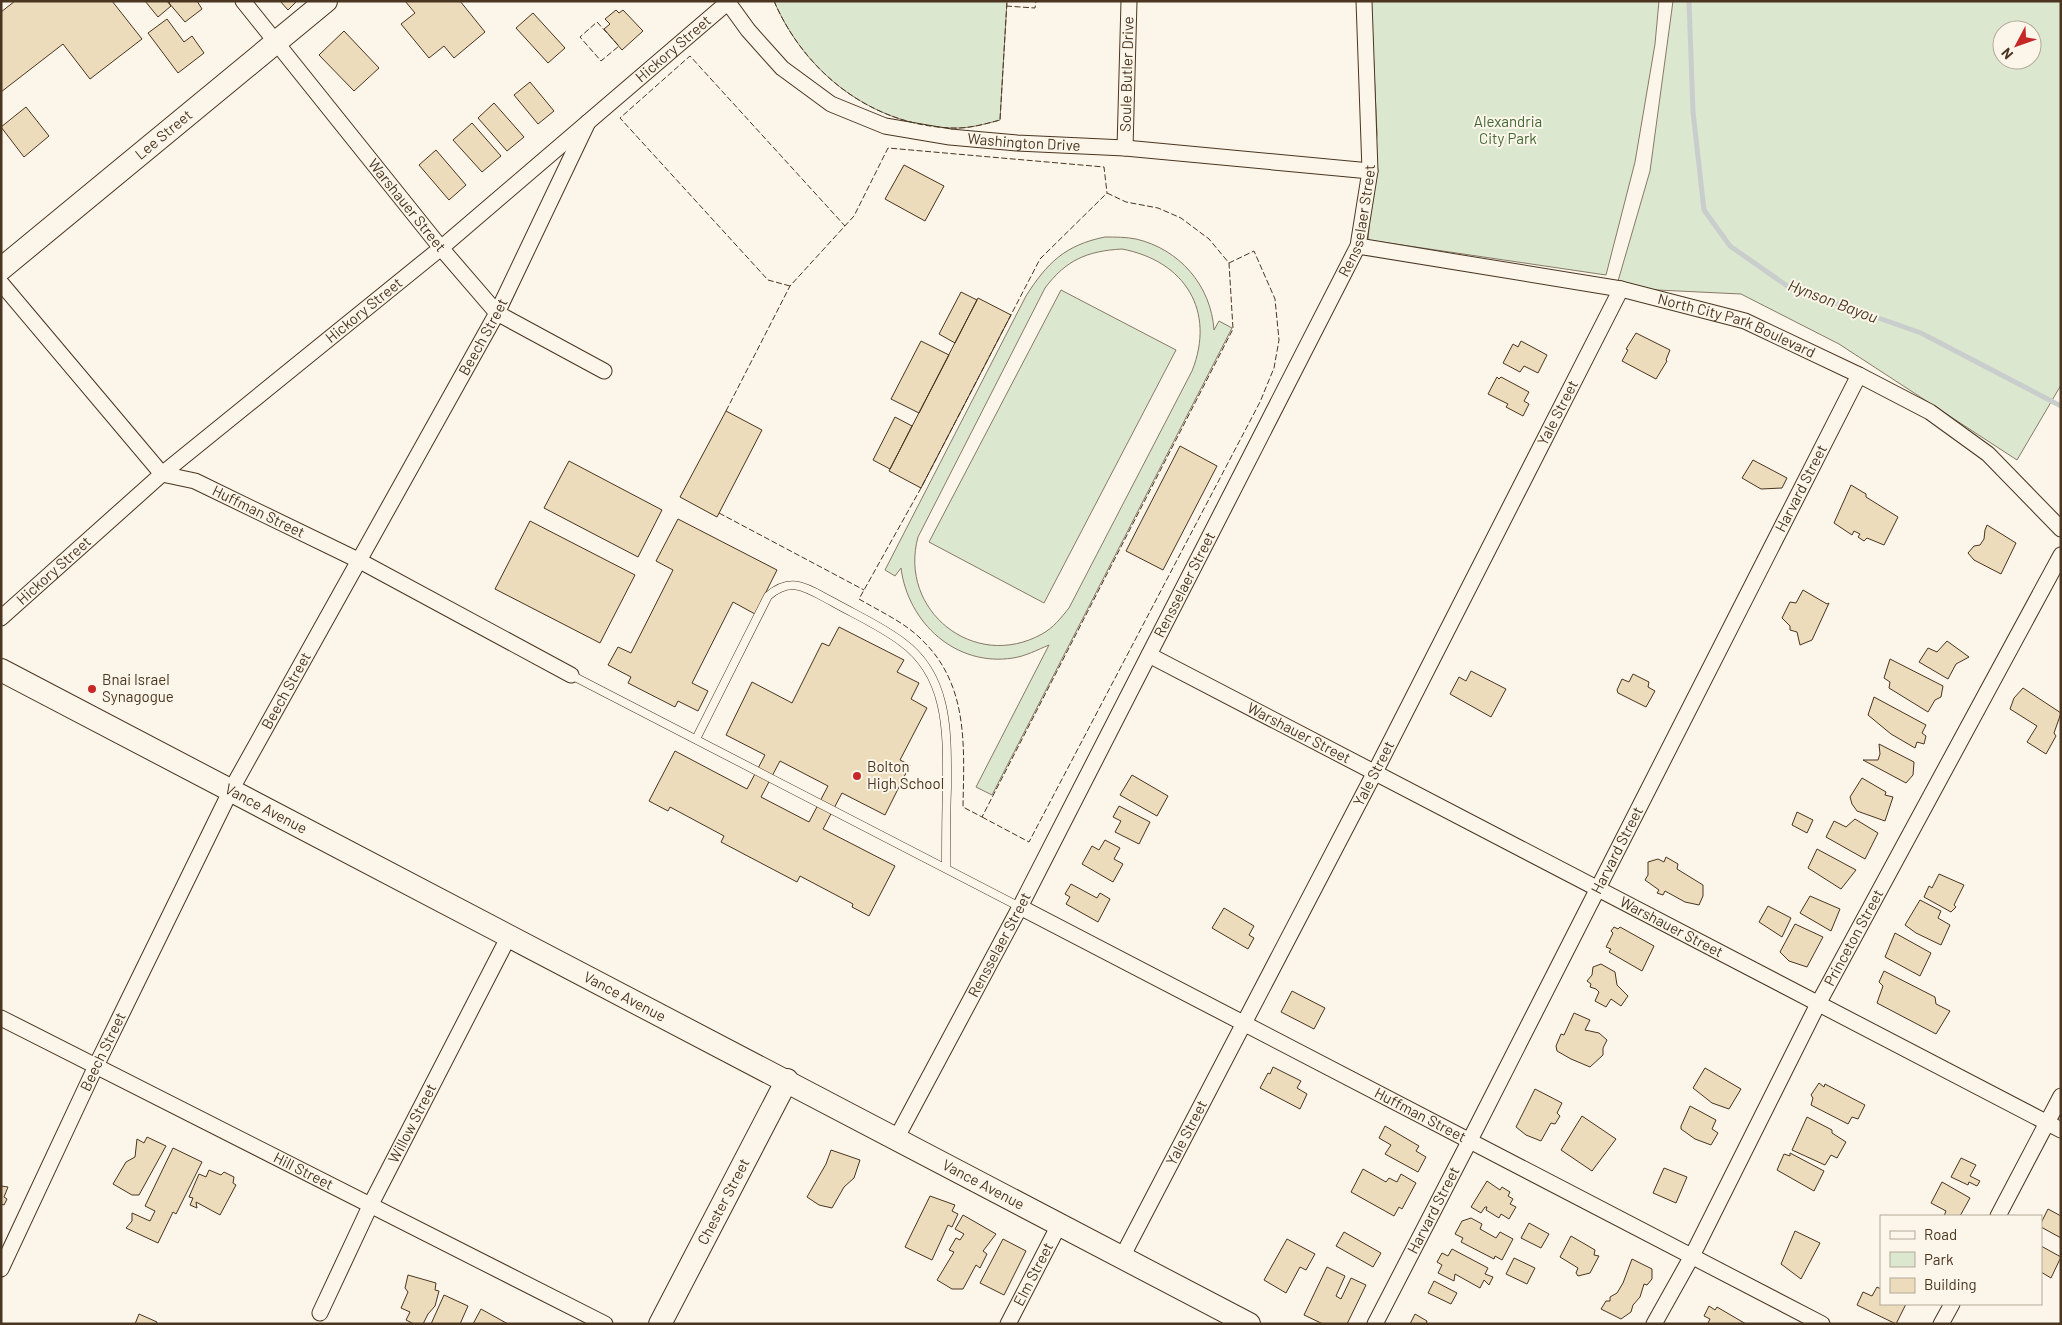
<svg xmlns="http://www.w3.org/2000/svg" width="2062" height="1325" font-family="Barlow,sans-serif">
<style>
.green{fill:#dce7d0;stroke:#887966;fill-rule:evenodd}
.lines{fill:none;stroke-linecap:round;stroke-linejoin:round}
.stream{stroke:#c9cecd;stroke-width:5}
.building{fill:#ecdcbc;stroke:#4a3520;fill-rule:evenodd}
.lane-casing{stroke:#4a3520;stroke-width:9}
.street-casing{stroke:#4a3520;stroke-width:17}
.secondary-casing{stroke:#4a3520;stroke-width:24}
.lane{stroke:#fbf6e9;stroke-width:8}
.street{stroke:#fbf6e9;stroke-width:15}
.secondary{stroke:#fbf6e9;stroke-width:22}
.fence{stroke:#4a3520;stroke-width:1;stroke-dasharray:6 2.5;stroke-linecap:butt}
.poi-dot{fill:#c62828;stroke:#fbf6e9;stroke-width:2}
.labels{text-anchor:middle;stroke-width:4;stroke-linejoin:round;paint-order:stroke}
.street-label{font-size:15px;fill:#4a3520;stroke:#fbf6e9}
.park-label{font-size:15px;fill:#436837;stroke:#fbf6e9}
.poi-label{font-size:15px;fill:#4a3520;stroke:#fbf6e9;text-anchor:start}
.water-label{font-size:16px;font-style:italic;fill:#4a3520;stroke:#fbf6e9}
</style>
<rect width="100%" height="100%" fill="#fbf6e9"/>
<path class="green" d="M 774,1 L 1007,1 L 1000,120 C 985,124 968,129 951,128 C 872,125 805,73 774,1 Z
M 1371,1 L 1659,1 L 1655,44 L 1635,162 L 1606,275 L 1368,240 L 1377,134 Z
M 1673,1 L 2061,1 L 2061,385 L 2017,460 L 1839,344 L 1741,294 L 1616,288 L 1650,171 ZM 2002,30 L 2032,30 L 2032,60 L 2002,60 Z
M 1105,237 C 1115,237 1126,237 1136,239 C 1179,249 1211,285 1214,330 L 1219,321 L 1232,328 L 992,795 L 976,787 L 1049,645 C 1037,650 1026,656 1013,658 C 956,667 908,623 901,568 L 895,576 L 885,570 L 1026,296 C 1047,263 1065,245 1105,237 ZM 1122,249 C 1185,261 1216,311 1192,371 L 1069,608 C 1061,618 1053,628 1042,634 C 974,672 898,610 918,537 L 1045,288 C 1066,260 1087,251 1122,249 Z
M 1061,290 L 1176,350 L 1044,603 L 929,542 Z"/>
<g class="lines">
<path class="stream" d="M 1689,1 L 1693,112 L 1704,210 L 1730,246 L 1793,290 L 1853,309 L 1921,333 L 2061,406"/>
</g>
<path class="building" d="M 15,1 L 112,1 L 142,39 L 90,79 L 63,44 L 1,92 L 1,12 Z
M 145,1 L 167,1 L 171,6 L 158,17 Z
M 171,1 L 197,1 L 202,9 L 185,22 L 169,3 Z
M 280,1 L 297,1 L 288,10 Z
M 405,1 L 460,1 L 485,32 L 454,58 L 444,46 L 429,58 L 401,24 L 415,13 Z
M 616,10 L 619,13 L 623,10 L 643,31 L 622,50 L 604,29 L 610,24 L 605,19 Z
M 533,13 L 565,48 L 548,63 L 516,28 Z
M 167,19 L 184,42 L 192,36 L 204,53 L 178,73 L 148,33 Z
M 344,31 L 379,68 L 354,91 L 319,55 Z
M 530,82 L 554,111 L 538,124 L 514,95 Z
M 494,103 L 524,137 L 507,151 L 478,118 Z
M 26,107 L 49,136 L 24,157 L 1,127 Z
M 472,123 L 501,156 L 482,172 L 453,140 Z
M 436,150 L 466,185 L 449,200 L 419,165 Z
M 904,165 L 944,186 L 925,221 L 885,199 Z
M 961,292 L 977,300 L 955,343 L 939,334 Z
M 978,298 L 1011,315 L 921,488 L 889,471 Z
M 1636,333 L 1670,350 L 1666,360 L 1667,361 L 1656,379 L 1622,361 L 1628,350 L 1626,349 Z
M 921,341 L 949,355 L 919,413 L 891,399 Z
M 1521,341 L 1547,355 L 1538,373 L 1524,366 L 1520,372 L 1503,363 L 1513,344 L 1518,347 Z
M 1497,377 L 1499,379 L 1501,377 L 1529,392 L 1524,401 L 1529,404 L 1523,416 L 1506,407 L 1508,404 L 1488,394 Z
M 726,411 L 762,430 L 717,517 L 680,497 Z
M 895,417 L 912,426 L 890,469 L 873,460 Z
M 1180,446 L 1217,466 L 1163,570 L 1126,551 Z
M 1753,460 L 1787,478 L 1782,488 L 1761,489 L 1742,478 Z
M 569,461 L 662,510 L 638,557 L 544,508 Z
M 1851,485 L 1866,494 L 1866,497 L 1898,517 L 1884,545 L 1867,538 L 1864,541 L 1858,537 L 1860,534 L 1854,531 L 1852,535 L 1834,523 Z
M 678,519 L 777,570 L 755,614 L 733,602 L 692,683 L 708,691 L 698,711 L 678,701 L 675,707 L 628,683 L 631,677 L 608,665 L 618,647 L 631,653 L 673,570 L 656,561 Z
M 530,521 L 635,575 L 600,643 L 495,589 Z
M 1987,525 L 2016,543 L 2001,574 L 1974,560 L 1968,553 L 1974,546 L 1980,545 L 1984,539 L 1985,530 Z
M 1803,590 L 1827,604 L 1829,603 L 1812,640 L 1800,645 L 1797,632 L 1790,630 L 1790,626 L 1782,618 L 1790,602 L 1796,603 Z
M 839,627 L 904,660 L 897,672 L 919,683 L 911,699 L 927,708 L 900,760 L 910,765 L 885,815 L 842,793 L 823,829 L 895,866 L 869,916 L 852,907 L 853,904 L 800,876 L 797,882 L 721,842 L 724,836 L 670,807 L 668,811 L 649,801 L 675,751 L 747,789 L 765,755 L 726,735 L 752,682 L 792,703 L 822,643 L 829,646 ZM 780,761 L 828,786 L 809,822 L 761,797 Z
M 1947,641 L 1969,657 L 1956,664 L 1948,679 L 1919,662 L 1928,648 L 1937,652 Z
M 1890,659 L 1943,686 L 1941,697 L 1935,700 L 1928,712 L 1889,688 L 1890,682 L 1884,678 Z
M 1471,671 L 1506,689 L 1491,717 L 1450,694 L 1459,677 L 1466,681 Z
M 1633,674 L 1649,682 L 1648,687 L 1655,691 L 1646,707 L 1618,693 L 1617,690 L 1622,679 L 1629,682 Z
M 2023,688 L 2061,713 L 2054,733 L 2056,736 L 2046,754 L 2027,742 L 2037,726 L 2010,709 L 2014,698 Z
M 1874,697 L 1926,725 L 1922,733 L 1926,736 L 1924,744 L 1917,742 L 1915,748 L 1891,734 L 1868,715 Z
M 1879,744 L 1914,762 L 1913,775 L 1906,783 L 1863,760 L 1878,760 L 1880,754 Z
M 1132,775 L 1168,796 L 1157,816 L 1120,795 Z
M 1862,778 L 1886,792 L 1885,795 L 1893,797 L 1885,821 L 1857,811 L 1852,804 L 1850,797 Z
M 1119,806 L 1150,822 L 1139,844 L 1115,832 L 1121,821 L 1113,817 Z
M 1797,812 L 1813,820 L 1807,833 L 1792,825 Z
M 1855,819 L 1878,833 L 1865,859 L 1826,837 L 1834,821 L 1846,827 Z
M 1105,840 L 1120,848 L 1114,859 L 1123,864 L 1113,882 L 1082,864 L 1092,846 L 1099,850 Z
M 1817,849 L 1856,870 L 1841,889 L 1808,868 Z
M 1666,857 L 1678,864 L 1677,869 L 1703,885 L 1703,896 L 1699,905 L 1685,902 L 1665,891 L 1663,895 L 1657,893 L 1659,890 L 1645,880 L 1648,875 L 1648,862 L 1658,859 L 1664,862 Z
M 1939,874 L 1964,885 L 1954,905 L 1956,907 L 1951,912 L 1924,897 L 1929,886 L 1932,888 Z
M 1071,884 L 1097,898 L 1100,893 L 1110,899 L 1098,922 L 1066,904 L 1070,897 L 1065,894 Z
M 1810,896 L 1840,909 L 1831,931 L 1800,913 Z
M 1920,900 L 1941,911 L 1938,918 L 1950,925 L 1941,945 L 1916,933 L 1905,925 Z
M 1768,906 L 1791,918 L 1782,937 L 1759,922 Z
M 1224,908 L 1254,926 L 1249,935 L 1254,938 L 1248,949 L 1212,928 Z
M 1795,924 L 1823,937 L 1807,967 L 1789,961 L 1780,952 Z
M 1614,927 L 1618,929 L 1620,927 L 1654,946 L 1642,971 L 1609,952 L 1611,949 L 1606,947 L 1613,933 L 1611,931 Z
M 1895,933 L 1931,953 L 1920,976 L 1885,957 Z
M 1601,964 L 1615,972 L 1617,985 L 1628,996 L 1621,1006 L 1611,999 L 1606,1007 L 1595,1001 L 1599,992 L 1596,989 L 1590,987 L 1591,984 L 1587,981 L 1592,975 L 1593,967 Z
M 1884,971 L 1935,997 L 1936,1004 L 1950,1011 L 1936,1034 L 1877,1003 L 1883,986 L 1879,982 Z
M 1292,991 L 1325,1008 L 1314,1029 L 1281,1012 Z
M 1574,1013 L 1590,1020 L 1585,1030 L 1599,1033 L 1607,1040 L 1603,1048 L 1603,1055 L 1590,1067 L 1571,1059 L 1557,1051 L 1556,1046 L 1561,1034 L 1564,1035 Z
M 1273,1067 L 1301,1081 L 1297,1088 L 1307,1094 L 1300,1109 L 1260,1088 L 1268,1073 L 1270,1074 Z
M 1705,1068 L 1741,1089 L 1729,1109 L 1712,1103 L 1693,1088 Z
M 1819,1083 L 1824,1087 L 1825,1084 L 1865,1105 L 1858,1119 L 1852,1117 L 1848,1124 L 1811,1105 L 1813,1098 L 1811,1095 Z
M 1535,1089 L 1562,1103 L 1557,1113 L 1560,1116 L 1555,1124 L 1551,1123 L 1541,1141 L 1526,1135 L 1516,1127 Z
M 1690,1106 L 1716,1120 L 1712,1129 L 1718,1133 L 1711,1145 L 1695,1139 L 1681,1129 L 1681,1126 Z
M 1582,1116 L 1616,1139 L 1592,1171 L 1561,1150 Z
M 1807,1117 L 1832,1130 L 1832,1133 L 1846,1142 L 1837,1158 L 1831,1155 L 1825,1165 L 1792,1150 Z
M 1385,1126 L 1419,1146 L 1416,1151 L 1426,1157 L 1418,1172 L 1385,1154 L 1391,1145 L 1379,1138 Z
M 147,1137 L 166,1146 L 139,1195 L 132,1195 L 113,1184 L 126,1162 L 135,1157 L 137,1139 L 144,1143 Z
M 173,1148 L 202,1162 L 176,1214 L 173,1212 L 158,1243 L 126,1228 L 132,1221 L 132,1213 L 150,1221 L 155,1211 L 145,1206 Z
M 831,1150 L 860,1160 L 854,1178 L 844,1187 L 832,1208 L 819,1205 L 807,1197 L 826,1164 Z
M 1790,1153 L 1824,1171 L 1814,1191 L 1777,1170 L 1784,1154 L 1790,1156 Z
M 1961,1158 L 1976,1165 L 1970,1176 L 1980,1181 L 1977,1186 L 1969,1182 L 1968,1185 L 1951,1177 Z
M 1664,1168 L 1687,1177 L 1676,1203 L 1653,1193 Z
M 1363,1169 L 1386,1182 L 1389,1178 L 1397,1182 L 1401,1174 L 1416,1183 L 1402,1209 L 1399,1207 L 1394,1216 L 1351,1192 Z
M 209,1170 L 221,1175 L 224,1172 L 234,1177 L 233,1183 L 236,1185 L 220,1215 L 196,1202 L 197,1208 L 190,1205 L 193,1198 L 189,1197 L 199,1174 L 206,1177 Z
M 1487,1181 L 1500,1190 L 1502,1187 L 1510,1192 L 1508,1196 L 1513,1199 L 1510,1204 L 1516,1207 L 1509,1219 L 1501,1214 L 1499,1218 L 1486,1210 L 1487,1207 L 1485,1207 L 1481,1213 L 1471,1207 Z
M 1942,1182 L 1970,1198 L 1960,1216 L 1944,1216 L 1946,1211 L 1931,1203 Z
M 1,1186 L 8,1187 L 4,1197 L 7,1199 L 4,1205 L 1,1204 Z
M 930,1196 L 955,1205 L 952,1211 L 958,1214 L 952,1227 L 948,1225 L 932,1260 L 905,1247 Z
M 2048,1209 L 2061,1216 L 2061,1238 L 2041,1227 L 2041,1223 Z
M 963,1215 L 996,1234 L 983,1251 L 987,1254 L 980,1268 L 976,1265 L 963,1289 L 952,1289 L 937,1280 L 954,1252 L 949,1250 L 956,1238 L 960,1240 L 964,1234 L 955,1229 Z
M 1471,1218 L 1482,1224 L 1480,1229 L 1496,1238 L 1500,1232 L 1513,1239 L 1502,1260 L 1495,1256 L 1494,1259 L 1461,1242 L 1463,1238 L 1455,1234 L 1462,1221 Z
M 1529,1223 L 1549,1234 L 1541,1248 L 1521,1238 Z
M 1795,1231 L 1820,1243 L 1801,1279 L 1781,1264 Z
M 1344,1232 L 1381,1253 L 1373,1267 L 1336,1246 Z
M 1571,1236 L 1595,1250 L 1594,1255 L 1599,1256 L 1590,1273 L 1578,1276 L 1576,1273 L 1578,1268 L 1560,1257 Z
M 1003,1239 L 1026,1251 L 1004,1295 L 980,1283 Z
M 1287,1239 L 1315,1254 L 1306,1270 L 1300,1267 L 1286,1293 L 1264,1280 Z
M 2041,1246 L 2061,1257 L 2051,1278 L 2041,1272 Z
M 1452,1249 L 1488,1268 L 1485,1274 L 1493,1277 L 1489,1285 L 1484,1280 L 1480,1288 L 1455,1274 L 1454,1281 L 1438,1273 L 1442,1265 L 1437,1262 L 1442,1253 L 1448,1256 Z
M 1514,1258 L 1535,1268 L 1527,1284 L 1506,1274 Z
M 1632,1259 L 1652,1269 L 1652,1279 L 1647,1285 L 1644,1284 L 1640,1297 L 1633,1305 L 1631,1312 L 1621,1319 L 1601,1309 L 1606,1301 L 1610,1301 L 1610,1297 L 1617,1293 L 1623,1283 Z
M 1327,1267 L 1345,1276 L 1336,1296 L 1341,1299 L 1351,1278 L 1366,1285 L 1347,1324 L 1323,1324 L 1304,1315 Z
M 408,1275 L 436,1283 L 435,1290 L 439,1291 L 435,1306 L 428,1314 L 423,1324 L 414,1324 L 406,1320 L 410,1312 L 401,1308 L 408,1292 L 405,1288 Z
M 1434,1281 L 1457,1293 L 1451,1304 L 1428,1293 Z
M 1877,1287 L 1881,1289 L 1881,1304 L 1906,1304 L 1896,1324 L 1857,1305 L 1863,1292 L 1872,1296 Z
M 444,1295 L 468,1306 L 460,1324 L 431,1324 Z
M 1709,1306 L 1715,1310 L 1717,1307 L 1746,1324 L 1710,1324 L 1708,1323 L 1710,1319 L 1704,1316 Z
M 481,1309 L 508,1324 L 473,1324 Z
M 139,1314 L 157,1322 L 156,1324 L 135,1324 Z
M 1415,1314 L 1427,1321 L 1426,1324 L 1410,1324 Z"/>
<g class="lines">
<g class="lane-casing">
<path id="lane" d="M 571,675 L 1020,907
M 696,739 L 768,596 C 792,575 808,589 833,602 C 856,615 881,626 902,642 C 950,677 947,736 947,788 C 946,815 946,841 946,868"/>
</g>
<g class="street-casing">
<g id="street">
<path id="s1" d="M 243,1 L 441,248 L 497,313 L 604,371"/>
<path id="s2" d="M 727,1 L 748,30 L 782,68 L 831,104 L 885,126 L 950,137 L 1017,143 L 1125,148 L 1370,171"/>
<path id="s3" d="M 1125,148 L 1129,1"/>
<path id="s4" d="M 1358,246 L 1621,289 L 1745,321 L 1859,375 L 1930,412 L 1988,454 L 2061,529"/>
<path id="s5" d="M 1,283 L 162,474 L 195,481 L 360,561 L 571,675"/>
<path id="s6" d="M 1,618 L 162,474 L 441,248 L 727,3"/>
<path id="s7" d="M 1149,655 L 2061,1130"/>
<path id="s8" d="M 1020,907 L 1822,1324"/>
<path id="s9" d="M 1,1018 L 605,1324"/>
<path id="s10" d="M 896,1139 L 1020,907 L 1358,246 L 1370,171 L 1364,1"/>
<path d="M 1998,1216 L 2061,1096"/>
<path id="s11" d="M 1122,1257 L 1375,772 L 1621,289"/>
<path id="s12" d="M 1,1269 L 96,1066 L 231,790 L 497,313 L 588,122"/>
<path id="s13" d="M 320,1313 L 371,1204 L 509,936"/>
<path id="s14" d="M 1008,1324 L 1059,1225"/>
<path id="s15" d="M 1375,1324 L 1470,1140 L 1859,375"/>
<path id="s16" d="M 1654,1324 L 1692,1256 L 1818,1004 L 2061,555"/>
<path d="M 1941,1324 L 1952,1304"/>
</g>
</g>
<g class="secondary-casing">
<g id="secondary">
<path id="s17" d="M 1,269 L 326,1"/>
<path id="s18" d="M 1,670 L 1249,1324"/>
<path id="s19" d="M 660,1324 L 787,1080"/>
</g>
</g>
<use href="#lane" class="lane"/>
<use href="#street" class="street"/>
<use href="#secondary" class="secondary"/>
<path class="fence" d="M 774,1 C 805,73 872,125 951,128 C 968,129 985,124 1000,120 L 1007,1
M 1006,6 L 1035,8 L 1036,1
M 597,22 L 619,46 L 601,61 L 580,37 Z
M 1107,193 L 1126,202 L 1158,208 L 1181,218 L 1209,239 L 1229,263 L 1233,329 L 982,817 L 963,807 C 964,748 969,686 923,641 C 906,623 881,612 859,599 L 921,488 L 1040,259 Z
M 790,286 L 768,280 L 620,118 L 690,56 L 845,226
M 726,411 L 790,286 L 854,216 L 888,148 L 1104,167 L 1107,193
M 719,513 L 864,590
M 982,817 L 1029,842 L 1260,402 L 1274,368 L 1279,340 L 1275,299 L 1254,251 L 1229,263"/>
</g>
<g class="poi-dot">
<circle cx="92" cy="689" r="5"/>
<circle cx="857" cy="776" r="5"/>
</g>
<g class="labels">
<g class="street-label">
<text dy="5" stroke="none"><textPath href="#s6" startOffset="881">Hickory Street</textPath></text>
<text dy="5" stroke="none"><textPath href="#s3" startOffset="74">Soule Butler Drive</textPath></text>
<text dy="5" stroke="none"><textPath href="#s17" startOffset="211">Lee Street</textPath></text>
<text dy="5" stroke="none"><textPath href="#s2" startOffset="346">Washington Drive</textPath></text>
<text dy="5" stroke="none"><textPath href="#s1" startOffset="262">Warshauer Street</textPath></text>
<text dy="5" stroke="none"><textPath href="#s10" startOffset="1030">Rensselaer Street</textPath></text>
<text dy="5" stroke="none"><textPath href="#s6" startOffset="476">Hickory Street</textPath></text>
<text dy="5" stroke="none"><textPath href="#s4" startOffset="388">North City Park Boulevard</textPath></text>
<text dy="5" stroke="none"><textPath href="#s12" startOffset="1050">Beech Street</textPath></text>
<text dy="5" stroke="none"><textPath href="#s11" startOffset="950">Yale Street</textPath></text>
<text dy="5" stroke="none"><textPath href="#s15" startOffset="938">Harvard Street</textPath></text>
<text dy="5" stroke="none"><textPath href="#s5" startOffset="354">Huffman Street</textPath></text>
<text dy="5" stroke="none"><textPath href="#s6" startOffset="71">Hickory Street</textPath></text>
<text dy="5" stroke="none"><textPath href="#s10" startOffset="625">Rensselaer Street</textPath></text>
<text dy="5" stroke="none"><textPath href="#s12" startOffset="645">Beech Street</textPath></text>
<text dy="5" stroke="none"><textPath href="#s7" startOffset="169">Warshauer Street</textPath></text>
<text dy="5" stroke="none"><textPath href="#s11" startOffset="545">Yale Street</textPath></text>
<text dy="5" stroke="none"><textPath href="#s18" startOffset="299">Vance Avenue</textPath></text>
<text dy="5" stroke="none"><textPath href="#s15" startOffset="532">Harvard Street</textPath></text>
<text dy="5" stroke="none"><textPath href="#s7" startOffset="589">Warshauer Street</textPath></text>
<text dy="5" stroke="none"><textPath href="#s16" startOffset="435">Princeton Street</textPath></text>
<text dy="5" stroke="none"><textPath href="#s10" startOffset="220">Rensselaer Street</textPath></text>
<text dy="5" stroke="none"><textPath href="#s18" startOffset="704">Vance Avenue</textPath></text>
<text dy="5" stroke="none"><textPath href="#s12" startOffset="240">Beech Street</textPath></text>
<text dy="5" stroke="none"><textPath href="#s8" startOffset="451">Huffman Street</textPath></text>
<text dy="5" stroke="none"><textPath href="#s13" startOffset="211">Willow Street</textPath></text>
<text dy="5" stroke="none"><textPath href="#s11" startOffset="140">Yale Street</textPath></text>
<text dy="5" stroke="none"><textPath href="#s9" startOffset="339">Hill Street</textPath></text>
<text dy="5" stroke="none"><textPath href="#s18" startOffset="1109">Vance Avenue</textPath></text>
<text dy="5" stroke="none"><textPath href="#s19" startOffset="138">Chester Street</textPath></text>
<text dy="5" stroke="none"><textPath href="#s15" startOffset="128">Harvard Street</textPath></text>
<text dy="5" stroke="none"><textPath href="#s14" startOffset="56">Elm Street</textPath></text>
</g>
<g class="park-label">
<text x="1508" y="127">Alexandria<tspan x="1508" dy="17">City Park</tspan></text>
</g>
<g class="poi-label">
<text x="102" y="685">Bnai Israel<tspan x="102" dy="17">Synagogue</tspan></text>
<text x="867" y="772">Bolton<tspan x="867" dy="17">High School</tspan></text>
</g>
<g class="water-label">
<text transform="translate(1833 301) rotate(21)" y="6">Hynson Bayou</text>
</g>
</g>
<rect width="2062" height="1325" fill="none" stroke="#4a3520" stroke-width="5"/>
<rect x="1880" y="1215" width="162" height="90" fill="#fbf6e9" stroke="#b4a999"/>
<rect x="1890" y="1231" width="25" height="8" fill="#fbf6e9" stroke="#b4a999"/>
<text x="1924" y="1240" font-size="15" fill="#4a3520">Road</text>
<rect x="1890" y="1252" width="25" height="15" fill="#dce7d0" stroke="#b4a999"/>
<text x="1924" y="1265" font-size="15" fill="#4a3520">Park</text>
<rect x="1890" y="1278" width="25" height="15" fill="#ecdcbc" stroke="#b4a999"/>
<text x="1924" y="1290" font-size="15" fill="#4a3520">Building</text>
<g transform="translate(2017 45) rotate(229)"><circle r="24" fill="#fbf6e9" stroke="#b4a999"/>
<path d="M0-4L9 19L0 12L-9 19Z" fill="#c62828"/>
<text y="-8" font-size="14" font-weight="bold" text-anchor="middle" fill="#4a3520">N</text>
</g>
</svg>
